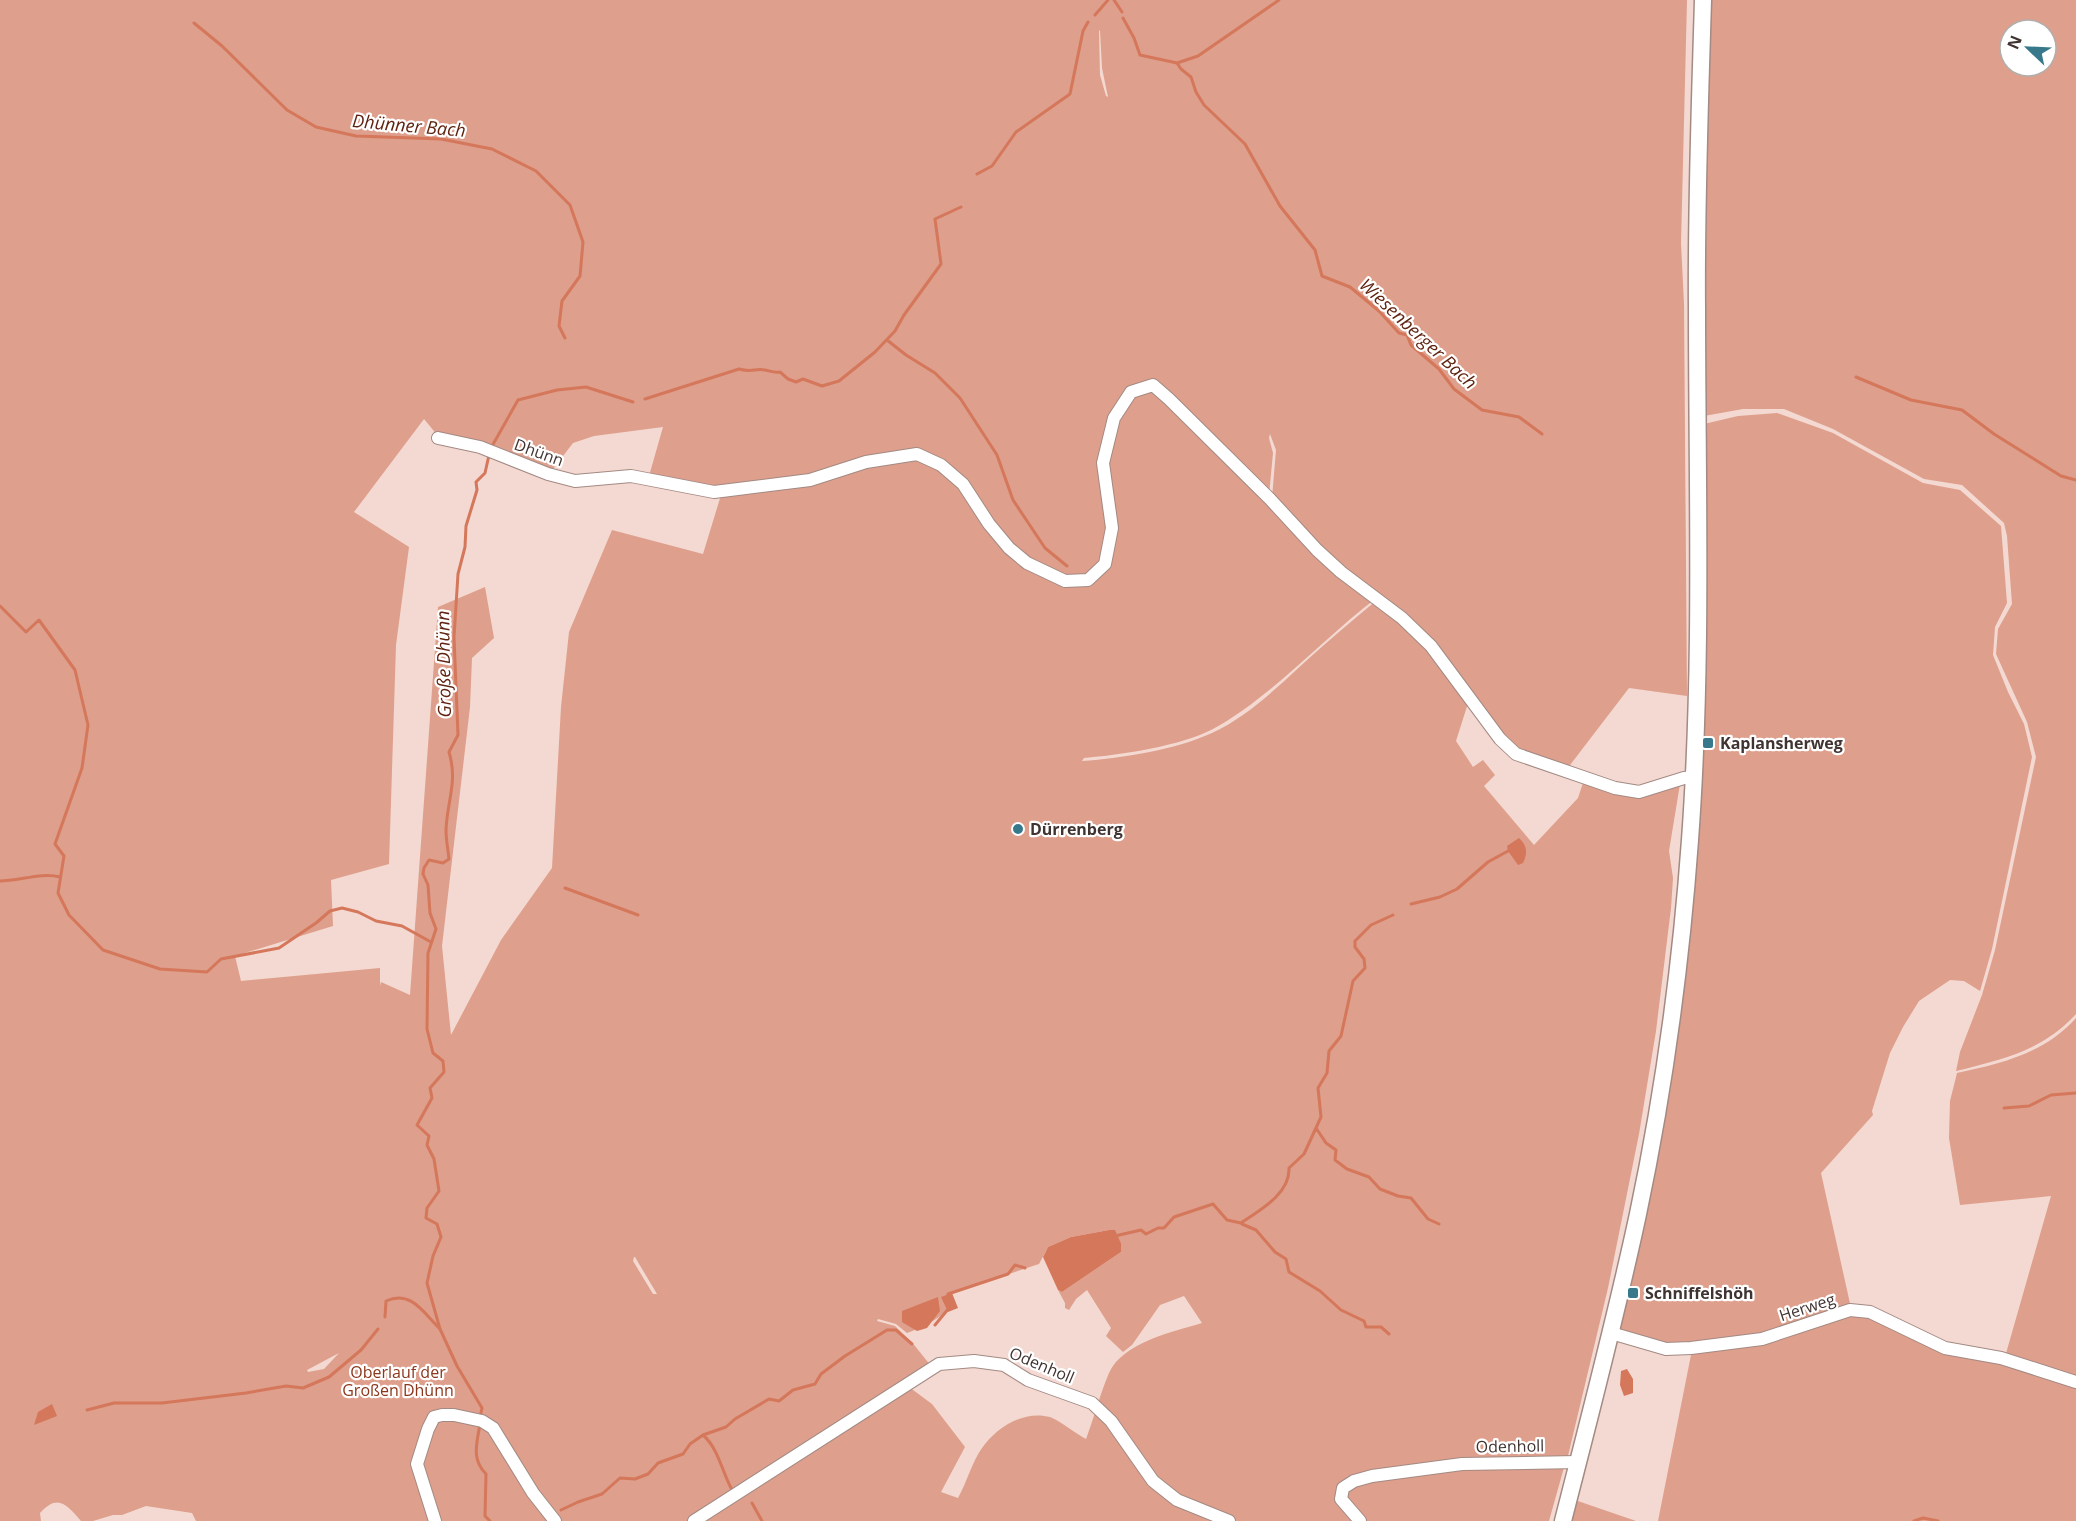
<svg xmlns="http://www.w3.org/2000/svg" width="2076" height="1521" font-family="'Open Sans',sans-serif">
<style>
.green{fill:#de9f8c;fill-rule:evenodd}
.water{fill:#d5775b}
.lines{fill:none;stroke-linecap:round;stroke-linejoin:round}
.stream{stroke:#d5775b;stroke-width:3}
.minor-casing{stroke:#a38a83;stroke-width:14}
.major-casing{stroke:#a38a83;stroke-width:19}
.minor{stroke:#fff;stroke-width:12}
.major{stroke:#fff;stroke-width:16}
.poi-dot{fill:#37798a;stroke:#fff;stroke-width:2}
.labels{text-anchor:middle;stroke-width:4.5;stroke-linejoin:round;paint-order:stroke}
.street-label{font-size:16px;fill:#3f3431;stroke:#fff}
.poi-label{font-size:16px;font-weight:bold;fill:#3f3431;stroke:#fff;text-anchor:start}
.park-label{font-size:16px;fill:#8c361b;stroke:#fff}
.water-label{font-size:18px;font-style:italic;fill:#5f2310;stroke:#fff}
</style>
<rect width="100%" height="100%" fill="#f3d9d1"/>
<path class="green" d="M 0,0 L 1687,0 L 1681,243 L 1684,304 L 1687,696 L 1629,688 L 1567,769 L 1516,752 L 1501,738 L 1474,699 L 1431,644 L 1403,617 L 1341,570 L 1318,549 L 1272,498 L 1276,450 L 1270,434 L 1269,438 L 1273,453 L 1269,495 L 1171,397 L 1154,384 L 1130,390 L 1111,415 L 1100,462 L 1110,530 L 1103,563 L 1086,577 L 1065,578 L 1028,562 L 1011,547 L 992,524 L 966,480 L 939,460 L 918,452 L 866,461 L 810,478 L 715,489 L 649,476 L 663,427 L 594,436 L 573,443 L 550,473 L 476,443 L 438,436 L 424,419 L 354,512 L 409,547 L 396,645 L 389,864 L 331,880 L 333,926 L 235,956 L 241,981 L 380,968 L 380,986 L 381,982 L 410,995 L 438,607 L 485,587 L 494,638 L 472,658 L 470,707 L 442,946 L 451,1035 L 501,940 L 552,868 L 561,707 L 569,632 L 612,530 L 703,554 L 721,495 L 811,483 L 868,464 L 917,457 L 941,468 L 961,486 L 986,526 L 1009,550 L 1026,565 L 1065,583 L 1089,582 L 1108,566 L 1115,523 L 1105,462 L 1116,419 L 1133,394 L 1154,389 L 1315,551 L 1375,599 C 1323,639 1270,698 1213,729 C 1181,746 1120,755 1084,758 L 1082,761 C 1124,758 1174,750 1212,733 C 1255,713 1289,675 1324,645 C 1341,630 1359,615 1377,600 L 1401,620 L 1429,647 L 1469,700 L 1456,741 L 1473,767 L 1483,760 L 1495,775 L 1484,786 L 1534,845 L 1578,798 L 1584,780 C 1598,786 1624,795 1639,794 C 1654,793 1666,780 1680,784 L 1669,851 L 1673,878 L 1671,908 L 1656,1031 L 1639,1134 L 1608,1288 L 1567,1460 L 1462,1462 L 1387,1473 L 1389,1475 L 1462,1465 L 1565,1464 L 1549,1521 L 696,1521 L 909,1387 L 932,1404 L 965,1447 L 941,1492 L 958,1498 C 967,1482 972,1462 982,1448 C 997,1427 1024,1410 1050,1417 C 1061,1421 1076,1434 1086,1439 C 1094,1418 1100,1394 1109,1373 C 1123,1342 1173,1332 1202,1323 L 1184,1296 L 1160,1305 L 1132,1345 L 1123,1352 L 1106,1336 L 1111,1328 L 1087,1290 L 1076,1299 L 1069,1310 L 1065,1308 L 1065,1303 L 1058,1290 L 1062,1292 L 1121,1252 L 1121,1243 L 1115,1231 L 1109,1230 L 1071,1237 L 1048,1247 L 1039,1264 L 957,1291 L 945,1297 L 944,1302 L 948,1309 C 938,1320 921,1328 907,1333 L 896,1324 L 878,1319 L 877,1321 L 895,1326 L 915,1346 L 931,1366 L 691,1521 L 196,1521 L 192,1513 L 146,1506 L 122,1515 L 113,1515 L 93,1521 L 81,1521 C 67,1505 58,1493 40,1513 L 41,1521 L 0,1521 ZM 1100,30 L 1102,68 L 1108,97 L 1106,96 L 1100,75 L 1099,31 ZM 634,1257 L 635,1257 L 657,1294 L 653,1294 L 633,1261 ZM 339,1353 L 324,1369 L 308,1372 L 307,1370 Z
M 1709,0 L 2076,0 L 2076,1014 C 2042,1051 2003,1059 1956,1071 L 1960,1052 L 1982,995 L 1995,950 L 2036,757 L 2027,722 L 1996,654 L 1998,629 L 2012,604 L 2007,536 L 2004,523 L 1962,485 L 1924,479 L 1833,429 L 1784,409 L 1743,409 L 1704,416 ZM 2010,30 L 2046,30 L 2046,66 L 2010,66 Z
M 1777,413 L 1833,433 L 1923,483 L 1960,490 L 2001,526 L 2007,603 L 1995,627 L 1993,655 L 2008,692 L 2024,724 L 2032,757 L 1992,949 L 1980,991 L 1964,981 L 1950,980 L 1919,1001 L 1903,1027 L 1890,1053 L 1872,1111 L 1873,1115 L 1821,1173 L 1851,1308 L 1748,1339 L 1665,1344 L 1616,1334 L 1687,930 L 1704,424 L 1738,416 Z
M 2076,1018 L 2076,1379 L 2005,1357 L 2051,1196 L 1960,1205 L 1949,1138 L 1950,1101 L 1957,1073 C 2001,1064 2045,1053 2076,1018 Z
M 1862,1312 L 1904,1333 L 2001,1359 L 2076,1384 L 2076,1521 L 1658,1521 L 1692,1350 Z
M 1572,1499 L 1636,1521 L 1566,1521 Z"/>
<path class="water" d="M 1519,838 C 1527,845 1528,853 1523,863 L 1518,865 L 1508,851 L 1507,846 Z
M 1109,1230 L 1115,1230 L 1121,1243 L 1121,1252 L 1062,1292 L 1058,1290 L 1043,1257 L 1048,1247 L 1071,1237 Z
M 952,1293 L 958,1308 L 948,1312 L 941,1297 Z
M 938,1297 L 940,1311 L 927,1328 L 917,1331 L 902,1322 L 902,1311 Z
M 1627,1369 L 1633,1379 L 1633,1393 L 1624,1396 L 1620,1385 L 1621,1371 Z
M 52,1404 L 57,1416 L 34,1425 L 38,1412 Z"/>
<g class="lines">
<path class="stream" d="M 1114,0 L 1122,12
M 1095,15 L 1108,0
M 1123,18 L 1134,38 L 1140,55 L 1177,63 L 1181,69 L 1191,77 L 1196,92 L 1204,105 L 1245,144 L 1280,206 L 1315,250 L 1322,276 L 1350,287 L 1379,311 L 1399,333 L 1407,335 L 1411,345 L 1439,369 L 1454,389 L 1482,410 L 1519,417 L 1542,434
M 194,23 L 222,46 L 287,110 L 316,127 L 356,136 L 441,139 L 492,149 L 536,171 L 570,205 L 583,242 L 580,276 L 562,301 L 559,326 L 565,338
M 1177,63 L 1198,56 L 1279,0
M 977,174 L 992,166 L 1016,132 L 1070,94 L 1083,31 L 1088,22
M 887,340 L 906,355 L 935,373 L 960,398 L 997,455 L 1013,500 L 1045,548 L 1067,566
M 1856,377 L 1911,400 L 1962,410 L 1994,434 L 2061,476 L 2076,480
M 645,399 L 739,369 C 753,373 754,368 765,370 C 771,371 773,373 780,372 L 788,379 L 796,382 L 803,379 L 822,386 L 839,381 L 875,352 L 895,331 L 904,315 L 941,264 L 935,219 L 961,207
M 491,448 L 518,400 L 557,390 L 586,387 L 633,402
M 0,606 L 26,632 L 39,620 L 75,670 L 88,725 L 82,768 L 55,844 L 64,856 L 58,893 L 69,915 L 103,950 L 160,969 L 207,972 L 221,959 L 279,948 L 316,923 L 330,911 L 342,908 L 358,912 L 376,921 L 402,926 L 431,942
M 0,881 C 19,881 42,872 60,877
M 565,888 L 638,915
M 1411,904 L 1440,897 L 1457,889 L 1488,862 L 1508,851
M 2004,1108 L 2029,1106 L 2051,1095 L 2076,1093
M 1316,1128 L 1326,1143 L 1336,1150 L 1335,1160 L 1347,1169 L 1369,1177 L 1380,1189 L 1398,1196 L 1411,1198 L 1428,1219 L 1439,1224
M 1242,1224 L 1256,1230 L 1275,1252 L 1286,1259 L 1289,1272 L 1320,1291 L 1341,1310 L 1364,1321 L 1366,1327 L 1381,1327 L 1389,1334
M 1115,1236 L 1141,1230 L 1146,1234 L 1158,1228 L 1164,1228 L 1174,1217 L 1213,1204 L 1227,1220 L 1241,1223 C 1260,1210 1290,1194 1289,1168 L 1304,1154 L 1321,1117 L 1318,1088 L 1327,1073 L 1329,1051 L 1341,1036 L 1353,981 L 1365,968 L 1364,959 L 1355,947 L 1355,941 L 1371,925 L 1393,915
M 949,1297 L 948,1294 L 1008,1274 L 1015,1265 L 1025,1268
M 385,1317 L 386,1301 C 411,1290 423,1312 439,1328
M 935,1325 L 949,1308
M 87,1410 L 114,1403 L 162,1403 L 246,1393 L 286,1386 L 303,1388 L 329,1377 L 361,1350 L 378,1329
M 480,1417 L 482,1408 L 457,1366 L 440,1329 L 427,1283 L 433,1256 L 441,1237 L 437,1224 L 426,1218 L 427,1208 L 439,1191 L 434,1159 L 427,1145 L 429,1136 L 417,1125 L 432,1098 L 430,1088 L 444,1072 L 443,1061 L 433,1053 L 427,1029 L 428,953 L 436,929 L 430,913 L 428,885 L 423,874 L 424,868 L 429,860 L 443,863 L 449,859 C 448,849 446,840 446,830 C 447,801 458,782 449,752 L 458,735 L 454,637 L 458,574 L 465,547 L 466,526 L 477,490 L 476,482 L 485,473 L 489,455
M 480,1424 C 477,1443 471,1459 486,1474 L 485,1516 L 490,1521
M 703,1435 C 718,1448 722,1471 731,1488
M 752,1503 L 762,1521
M 561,1510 L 578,1502 L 602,1494 L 620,1478 L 635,1479 L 648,1474 L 658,1463 L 683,1454 L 690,1444 L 703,1435 L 726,1427 L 735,1419 L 769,1399 L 779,1401 L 793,1390 L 815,1384 L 821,1374 L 845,1356 L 887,1330 L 896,1330 L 912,1344
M 1914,1521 L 1923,1518 L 1938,1521"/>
<g class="minor-casing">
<path id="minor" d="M 438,438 L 480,447 L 548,474 L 575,481 L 631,476 L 714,492 L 810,480 L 866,462 L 917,454 L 941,465 L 963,484 L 989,524 L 1009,548 L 1027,563 L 1065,581 L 1088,580 L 1105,564 L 1112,528 L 1103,463 L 1114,418 L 1131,392 L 1153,385 L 1169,399 L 1270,499 L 1317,550 L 1341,572 L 1402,618 L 1431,646 L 1500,739 L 1516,754 L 1615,788 L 1639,792 L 1684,778 L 1695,777
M 1611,1333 L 1666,1349 L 1691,1348 L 1762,1339 L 1850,1310 L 1870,1312 L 1945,1348 L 2001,1358 L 2076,1382
M 435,1521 L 417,1464 L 428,1429 L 434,1417 L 442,1415 L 454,1415 L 482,1421 L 493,1428 L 533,1493 L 555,1521
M 694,1521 L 939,1364 L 974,1361 L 1004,1365 L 1028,1380 L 1092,1403 L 1111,1421 L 1153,1481 L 1177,1500 L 1229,1521
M 1360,1521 L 1341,1499 L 1343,1488 L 1354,1481 L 1372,1476 L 1462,1464 L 1578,1462"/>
</g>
<g class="major-casing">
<path id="major" d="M 1563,1521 C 1589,1419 1616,1317 1638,1214 C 1664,1091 1681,965 1690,840 C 1703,663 1697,486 1697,308 C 1696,205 1700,103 1703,0"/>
</g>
<use href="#minor" class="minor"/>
<use href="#major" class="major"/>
</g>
<g class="poi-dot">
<rect x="1702" y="737" width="12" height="12" rx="3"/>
<circle cx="1018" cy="829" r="6"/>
<rect x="1627" y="1287" width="12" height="12" rx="3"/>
</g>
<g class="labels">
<g class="street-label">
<text transform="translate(539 452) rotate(20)" y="6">Dhünn</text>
<text transform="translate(1807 1307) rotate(-18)" y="6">Herweg</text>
<text transform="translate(1042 1365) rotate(23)" y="6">Odenholl</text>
<text transform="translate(1510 1446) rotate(-1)" y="6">Odenholl</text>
</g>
<g class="poi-label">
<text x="1720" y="749">Kaplansherweg</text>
<text x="1030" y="835">Dürrenberg</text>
<text x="1645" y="1299">Schniffelshöh</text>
</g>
<g class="park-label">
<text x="398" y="1378">Oberlauf der<tspan x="398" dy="18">Großen Dhünn</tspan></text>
</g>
<g class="water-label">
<text transform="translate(409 126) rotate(5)" y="6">Dhünner Bach</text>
<text transform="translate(1418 334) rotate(43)" y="6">Wiesenberger Bach</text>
<text transform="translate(444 664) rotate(-91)" y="6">Große Dhünn</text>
</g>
</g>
<g transform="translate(2028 48) rotate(293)"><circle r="28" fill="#ffffff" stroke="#b2aead" stroke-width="1.5"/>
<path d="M0-4.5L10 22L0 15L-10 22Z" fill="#37798a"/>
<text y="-9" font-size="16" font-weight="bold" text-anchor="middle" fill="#3f3431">N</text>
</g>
</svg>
